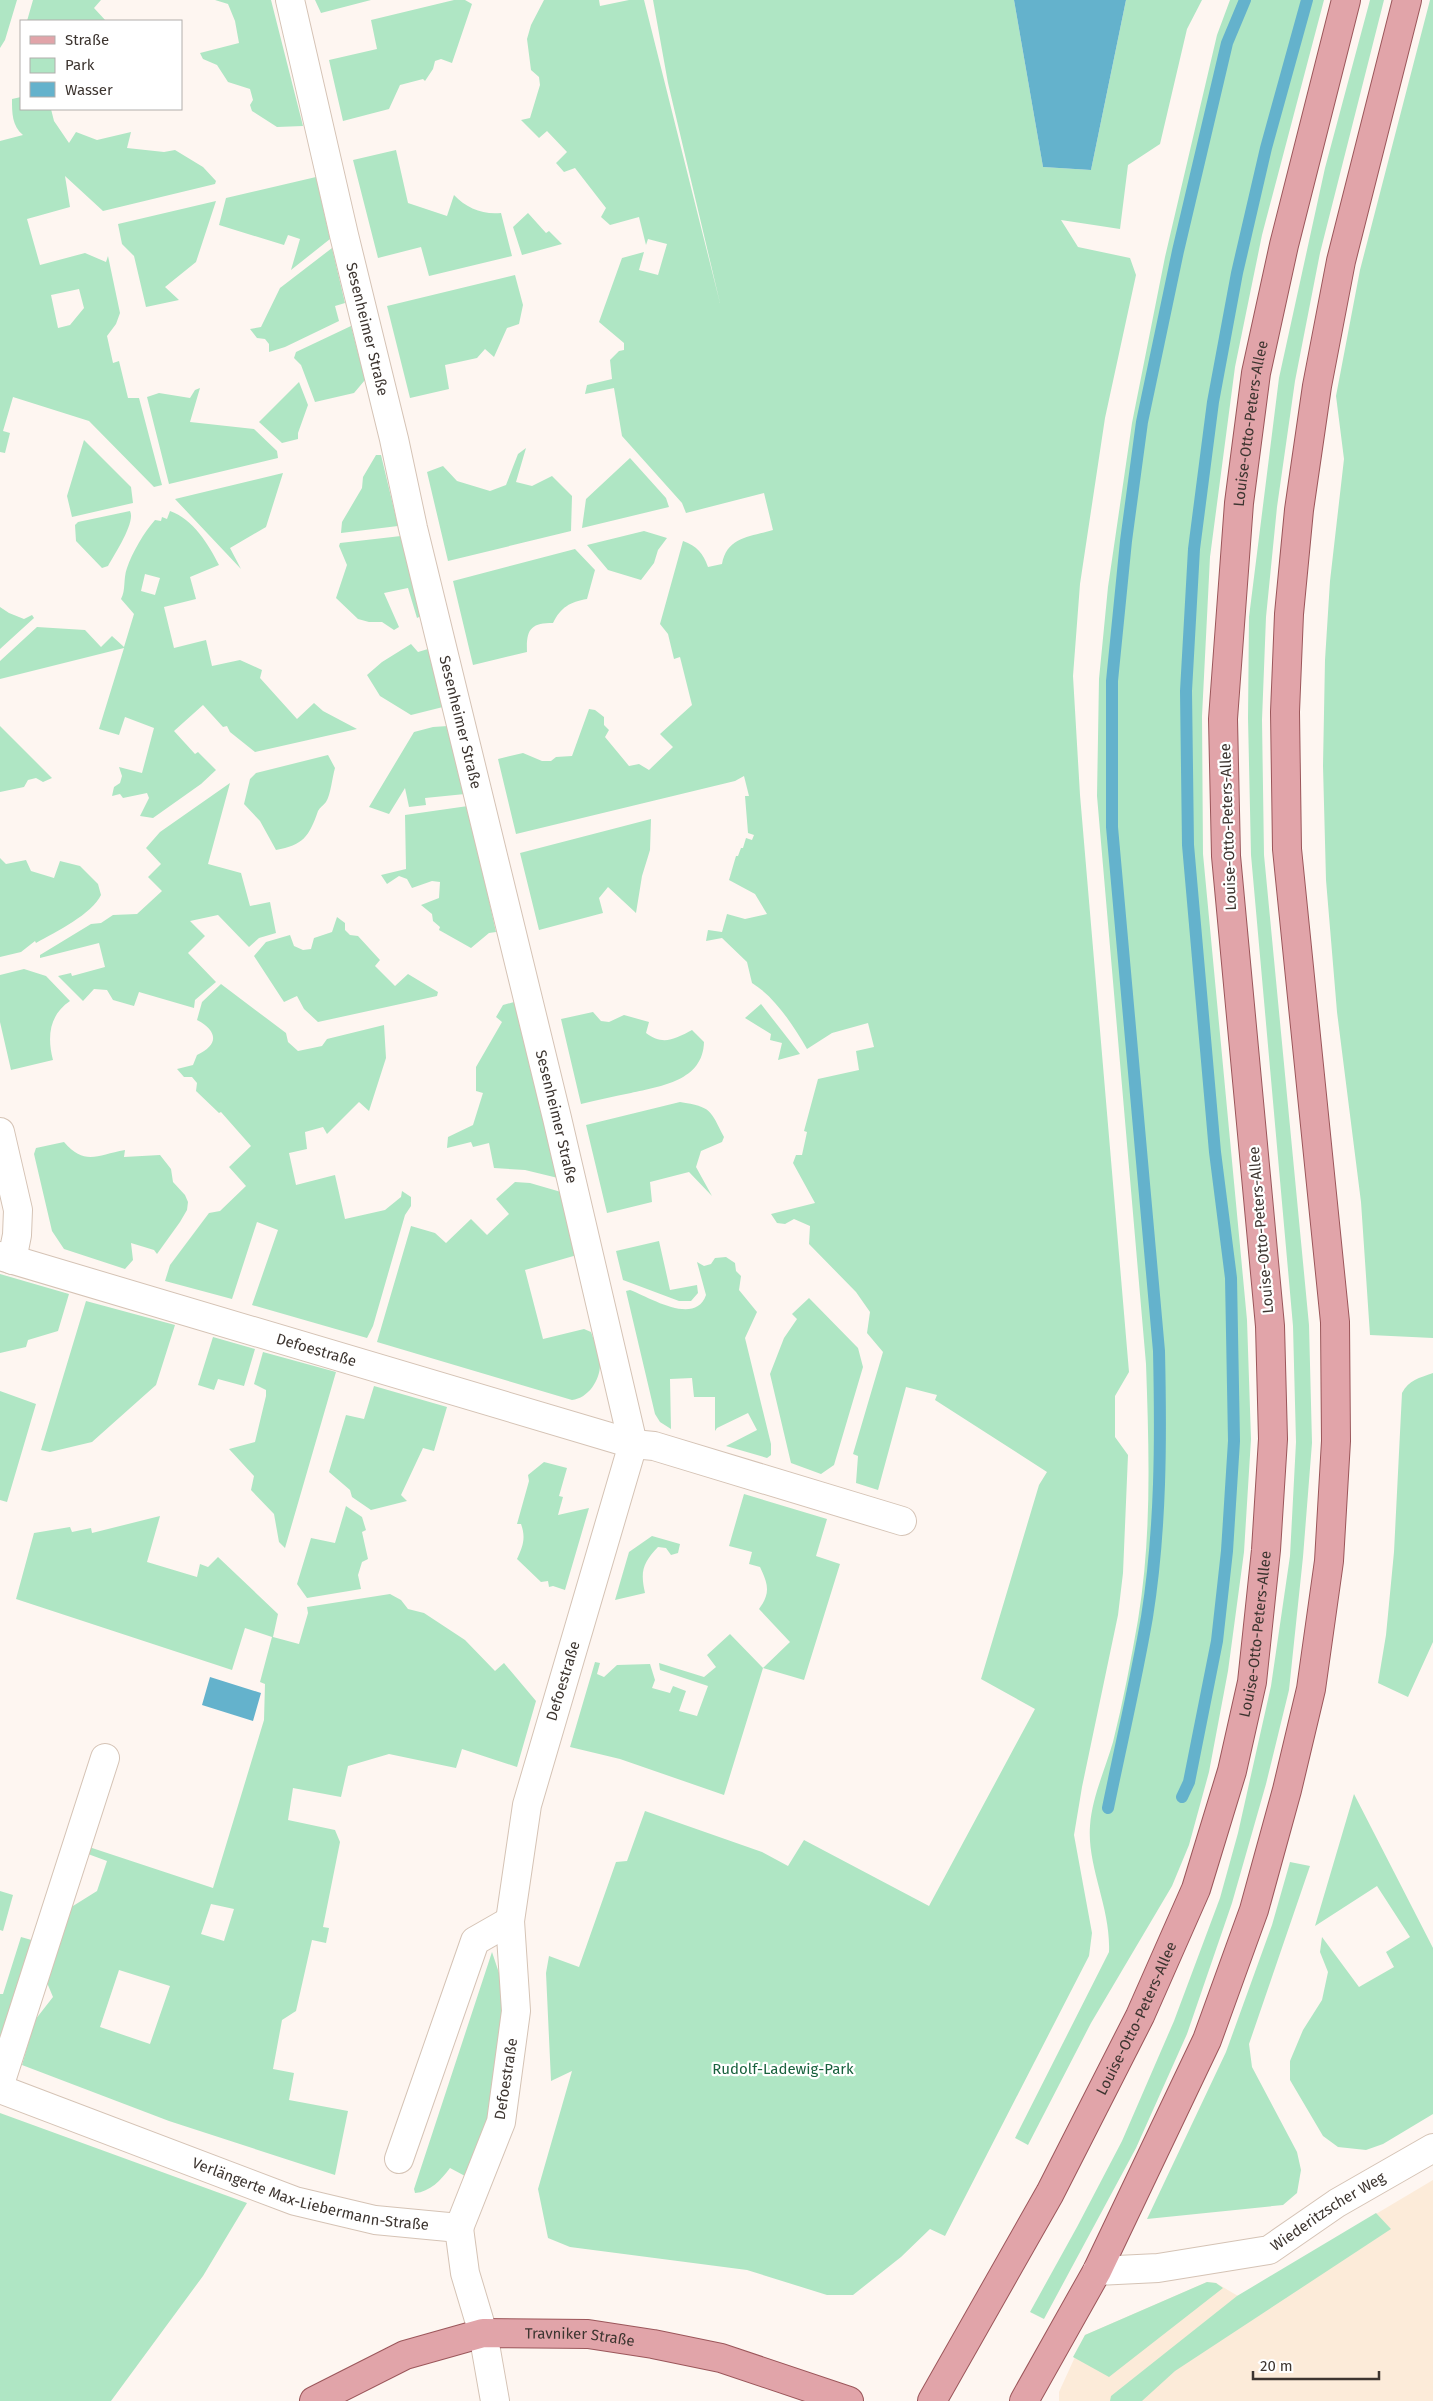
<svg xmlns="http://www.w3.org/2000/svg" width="1433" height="2401" font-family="'Fira Sans',sans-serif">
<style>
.commercial{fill:#fcebd9}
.green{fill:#afe6c4;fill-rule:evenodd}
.water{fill:#64b2cc}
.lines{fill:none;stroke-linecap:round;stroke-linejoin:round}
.stream{stroke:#64b2cc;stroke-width:12}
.minor-casing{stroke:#d5c3b5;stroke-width:30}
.major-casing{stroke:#9b565a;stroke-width:30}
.minor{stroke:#fff;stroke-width:28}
.major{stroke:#e1a4a9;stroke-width:28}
.labels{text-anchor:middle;stroke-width:4.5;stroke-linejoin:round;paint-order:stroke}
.street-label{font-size:15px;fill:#3d3530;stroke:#fff}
.park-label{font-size:15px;fill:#19623e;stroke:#fff}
</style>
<rect width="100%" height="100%" fill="#fef6f1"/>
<path class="commercial" d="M 1433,2180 L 1433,2401 L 1059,2401 L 1059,2392 L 1085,2335 L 1207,2282 L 1216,2283 L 1238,2296 Z"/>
<path class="green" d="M 0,0 L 17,0 L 5,40 L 0,48 Z
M 33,0 L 101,0 L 94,8 L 106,21 L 27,21 Z
M 215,0 L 271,0 L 303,126 L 277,127 L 252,111 L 250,105 L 253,100 L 250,89 L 228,82 L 217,65 L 203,59 L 200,53 L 239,43 L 235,21 L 228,4 Z
M 315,0 L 371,0 L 321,13 Z
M 454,0 L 465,0 L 472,4 L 452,63 L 441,59 L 435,61 L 433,69 L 425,81 L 423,79 L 400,85 L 389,109 L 343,121 L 329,60 L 377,49 L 371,20 Z
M 544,0 L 599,0 L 600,6 L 629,0 L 644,0 L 720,303 L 668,83 L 653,0 L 1014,0 L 1043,167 L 1091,170 L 1126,0 L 1202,0 L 1187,29 L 1160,144 L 1128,165 L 1120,229 L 1061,220 L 1078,247 L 1130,258 L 1136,275 L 1105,418 L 1080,584 L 1073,676 L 1080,795 L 1129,1372 L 1115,1396 L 1115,1437 L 1128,1455 L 1123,1573 L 1118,1615 L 1082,1787 L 1074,1835 L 1092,1933 L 1089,1956 L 945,2236 L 930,2229 L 901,2257 L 853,2295 L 827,2295 L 747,2270 L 570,2247 L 548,2238 L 538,2189 L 572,2071 L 551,2081 L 546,1973 L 549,1956 L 579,1967 L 616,1862 L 627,1861 L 645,1811 L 762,1852 L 788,1866 L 804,1840 L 929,1906 L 1035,1709 L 981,1679 L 1039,1485 L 1047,1472 L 935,1400 L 937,1395 L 906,1387 L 878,1490 L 856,1483 L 858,1456 L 853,1454 L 883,1352 L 867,1333 L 870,1312 L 856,1292 L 809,1244 L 810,1226 L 794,1219 L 785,1224 L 777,1223 L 771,1214 L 815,1203 L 793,1163 L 796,1155 L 802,1155 L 807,1132 L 804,1131 L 818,1079 L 859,1070 L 856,1051 L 874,1047 L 868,1023 L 832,1033 L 807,1049 C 793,1025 775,997 752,983 L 747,962 L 722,938 L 706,941 L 708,930 L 722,932 L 727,914 L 745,919 L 767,914 L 755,894 L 729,880 L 736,856 L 738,856 L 741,848 L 743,848 L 746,838 L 752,840 L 754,835 L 748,833 L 745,796 L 749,796 L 744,776 L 735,781 L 516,834 L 498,759 L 523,753 L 542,761 L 551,761 L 556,757 L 572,756 L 589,709 L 595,710 L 604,717 L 604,725 L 609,730 L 605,737 L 629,766 L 639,764 L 649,770 L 673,747 L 660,734 L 692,705 L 680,657 L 674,659 L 668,634 L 660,624 L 683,541 C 697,546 703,553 708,567 L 722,564 C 727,536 751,537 773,530 L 764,493 L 686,513 L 682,503 L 622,436 L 614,388 L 585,394 L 587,385 L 612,379 L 610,360 L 619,351 L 624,350 L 624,343 L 599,322 L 622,258 L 644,252 L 639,270 L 658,275 L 667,244 L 648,239 L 646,245 L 639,217 L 610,225 L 601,217 L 606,208 L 575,168 L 564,172 L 556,163 L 567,152 L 547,131 L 539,138 L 521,120 L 530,118 L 540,85 L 539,77 L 531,70 L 527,39 L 531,25 Z
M 1230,0 L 1324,0 L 1262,235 L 1235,367 L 1210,557 L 1202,716 L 1203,854 L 1247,1320 L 1251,1439 L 1244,1552 L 1228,1671 L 1209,1772 L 1189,1845 L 1172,1886 L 1091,2023 L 1028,2145 L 1015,2138 L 1109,1952 C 1111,1908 1087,1867 1090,1826 C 1092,1797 1105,1770 1113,1742 C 1123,1702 1131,1660 1138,1620 C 1152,1535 1149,1450 1146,1364 L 1097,796 L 1099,679 L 1108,587 L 1132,423 L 1165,257 L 1217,35 Z
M 1370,0 L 1384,0 L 1320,253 L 1295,381 L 1277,507 L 1266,617 L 1262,720 L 1264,855 L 1309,1325 L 1312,1443 L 1303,1557 L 1289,1690 L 1266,1784 L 1232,1903 L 1187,2034 L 1136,2148 L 1044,2319 L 1030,2312 L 1077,2227 L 1122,2141 L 1174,2021 L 1220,1898 L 1238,1833 L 1271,1686 L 1290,1556 L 1296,1442 L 1293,1326 L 1251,855 L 1248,718 L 1249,617 L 1279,378 L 1325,168 Z
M 1430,0 L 1433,0 L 1433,1338 L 1370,1335 L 1361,1202 L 1337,1012 L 1326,880 L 1323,766 L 1325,660 L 1330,581 L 1344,459 L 1336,396 L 1360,270 Z
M 21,97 L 21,109 L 51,109 L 54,121 L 69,143 L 76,132 L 97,140 L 131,132 L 127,148 L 164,152 L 175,150 L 203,167 L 216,181 L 215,184 L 103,211 L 65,176 L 70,207 L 27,219 L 40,265 L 85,253 L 106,262 L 108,256 L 120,313 L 116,324 L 107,336 L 113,363 L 119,361 L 128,398 L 139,398 L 162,485 L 154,487 L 89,421 L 13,397 L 3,431 L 10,433 L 5,453 L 0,452 L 0,141 L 23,135 C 12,126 12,113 12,99 ZM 79,289 L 84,308 L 70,325 L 58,328 L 51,295 Z
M 396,150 L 408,203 L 447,216 L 454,195 C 466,208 483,215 501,213 L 512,256 L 429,276 L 421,247 L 378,258 L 353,160 Z
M 316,177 L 330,239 L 291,270 L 300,239 L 288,235 L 284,245 L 219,225 L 226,198 Z
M 216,201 L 196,262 L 165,287 L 179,300 L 146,307 L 134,256 L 122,244 L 118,224 Z
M 528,213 L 546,233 L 549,231 L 562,244 L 522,255 L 513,227 Z
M 332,248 L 345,303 L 335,306 L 339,321 L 285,347 L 269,352 L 269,344 L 265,339 L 257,338 L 250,329 L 261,327 L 280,288 Z
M 515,275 L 523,305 L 519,324 L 507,328 L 494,357 L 485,349 L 477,358 L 445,365 L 449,389 L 410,398 L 387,306 Z
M 351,326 L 365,380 L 354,393 L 315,402 L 301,365 L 294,358 L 296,352 Z
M 299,382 L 308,405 L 298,433 L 298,439 L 282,443 L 259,422 Z
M 200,388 L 190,422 L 254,429 L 277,451 L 278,458 L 169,484 L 147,397 L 159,393 L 190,398 L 195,390 Z
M 84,440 L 131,487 L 133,503 L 72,517 L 67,496 Z
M 526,448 L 516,482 L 532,486 L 552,476 L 572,496 L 571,531 L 448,561 L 427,472 L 443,466 L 457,481 L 490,491 L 506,485 L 518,454 Z
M 376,455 L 381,455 L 398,526 L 341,533 L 342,522 L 362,488 L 363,477 Z
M 630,458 L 666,498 L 669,507 L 582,528 L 586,499 Z
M 283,473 L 266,527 L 230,548 L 241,569 L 175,499 Z
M 130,511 C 136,522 114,555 108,566 L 102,568 L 76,541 L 75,525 L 78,522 Z
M 170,511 C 193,519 209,545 219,565 L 190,577 L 196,599 L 164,607 L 174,648 L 206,640 L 212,666 L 240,660 L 262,670 L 260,678 L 297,719 L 314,703 L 323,711 L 357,729 L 255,752 L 230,732 L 227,726 L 223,727 L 203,705 L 174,731 L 195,754 L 198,752 L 216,770 L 201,784 L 153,818 L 140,816 L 149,798 L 147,793 L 123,798 L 120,794 L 112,796 L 114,787 L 120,783 L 122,776 L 119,767 L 142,773 L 154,728 L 125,717 L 119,735 L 99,729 L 124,648 L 0,679 L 0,661 L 37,627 L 85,630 L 101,647 L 112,636 L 124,647 L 134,614 L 121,599 C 126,590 123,579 127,568 C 132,553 144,532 155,520 L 161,521 L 162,517 L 167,519 ZM 145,574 L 160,578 L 155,595 L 141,591 Z
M 644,531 L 667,538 L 658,550 L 654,563 L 641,580 L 608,570 L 587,545 Z
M 401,536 L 421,616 L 417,618 L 408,588 L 384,593 L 399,627 L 394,630 L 382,622 L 369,622 L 358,619 L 336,598 L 347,565 L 339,546 L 340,543 Z
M 575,549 L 595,570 L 587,599 C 570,602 561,607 553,623 C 531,623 526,629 527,652 L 473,665 L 453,581 Z
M 0,607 L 9,613 L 24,619 L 32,615 L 34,618 L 0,649 Z
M 411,644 L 418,652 L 428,649 L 443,707 L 411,715 L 380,696 L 367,675 L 382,662 Z
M 0,726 L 52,778 L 43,782 L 36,778 L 28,780 L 24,787 L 0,792 Z
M 448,726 L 465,794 L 425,798 L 426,805 L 409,807 L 405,788 L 389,814 L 369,807 L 414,732 L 433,727 Z
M 328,755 L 335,768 C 332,778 331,794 326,802 C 323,806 320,807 318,811 C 309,837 303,845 276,850 L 260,821 L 244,804 L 250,779 L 256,773 Z
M 230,783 L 208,864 L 241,873 L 250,906 L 270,902 L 276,933 L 259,938 L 249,947 L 218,915 L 190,921 L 205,936 L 188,953 L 216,982 L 195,1000 L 194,1008 L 139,992 L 134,1006 L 113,1000 L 107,990 L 94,989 L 83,1001 L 58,976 L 71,973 L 72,976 L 105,967 L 99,943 L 40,958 L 40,955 L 91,924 L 101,923 L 113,915 L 137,914 L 162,891 L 148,877 L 161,864 L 146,848 L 160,832 Z
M 468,806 L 496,932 L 489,933 L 471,948 L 439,930 L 440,927 L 433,921 L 432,914 L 421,905 L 439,898 L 440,882 L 432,881 L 412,888 L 407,879 L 399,876 L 387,884 L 381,875 L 406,869 L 405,815 Z
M 651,819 L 650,850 L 642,876 L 636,913 L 608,887 L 599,898 L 603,913 L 539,930 L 520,853 Z
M 0,858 L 6,864 L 26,860 L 31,871 L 54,878 L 60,861 L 80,866 L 98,884 L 101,895 C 92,914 56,932 36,943 L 35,941 L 21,952 L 0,957 Z
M 337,917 L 345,923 L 345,930 L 350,935 L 358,936 L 380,960 L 375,966 L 395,986 L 408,974 L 438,992 L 437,996 L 318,1022 L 304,1009 L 297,996 L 284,1002 L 254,956 L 266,942 L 290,935 L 294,946 L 303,950 L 311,949 L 314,938 L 332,932 Z
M 24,969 L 46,976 L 70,1001 C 49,1015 47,1037 53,1060 L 11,1070 L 0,1022 L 0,975 Z
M 221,984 L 286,1033 L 288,1042 L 298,1051 L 322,1046 L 327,1039 L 384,1025 L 386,1058 L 369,1111 L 359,1102 L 327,1134 L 323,1127 L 305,1132 L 307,1149 L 289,1153 L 296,1185 L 335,1175 L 345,1219 L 385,1210 L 401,1197 L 402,1191 L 411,1197 L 411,1206 L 405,1215 L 373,1326 L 367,1338 L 252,1305 L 278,1230 L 257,1222 L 232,1299 L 165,1281 L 170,1265 L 209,1213 L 220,1211 L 246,1186 L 229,1167 L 251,1146 L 221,1112 L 219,1113 L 196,1091 L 197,1083 L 192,1077 L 184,1077 L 177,1069 L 193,1065 L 197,1055 C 219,1045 218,1031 197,1020 L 202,1002 Z
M 514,1002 L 558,1178 L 525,1170 L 494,1168 L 489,1143 L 473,1147 L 471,1142 L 447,1148 L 448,1137 L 473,1125 L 483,1093 L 476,1091 L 476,1067 L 502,1022 L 496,1017 L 503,1005 Z
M 761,1004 L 800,1054 L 778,1060 L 782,1043 L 770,1040 L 771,1034 L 745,1018 Z
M 593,1012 L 601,1021 L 609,1022 L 624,1015 L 649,1022 L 646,1033 C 663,1046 675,1039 692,1030 L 704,1042 C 703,1081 661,1086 631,1093 C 614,1096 598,1100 581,1104 L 561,1019 Z
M 680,1102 C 712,1107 710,1110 724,1137 L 722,1142 L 701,1151 L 696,1167 L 712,1196 L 689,1172 L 650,1182 L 652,1202 L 607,1213 L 586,1125 Z
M 64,1142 C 85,1166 97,1155 125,1150 L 124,1157 L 160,1155 L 171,1169 L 173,1182 L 185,1195 L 188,1202 L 187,1210 L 180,1222 L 157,1254 L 154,1250 L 131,1243 L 133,1260 L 125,1269 L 64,1249 L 52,1231 L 34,1154 L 36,1148 Z
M 515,1182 L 530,1183 L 561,1192 L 577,1255 L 525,1270 L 543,1339 L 584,1329 L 591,1332 C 594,1341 600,1352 600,1362 C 601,1379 589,1398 572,1400 L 377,1342 L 411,1226 L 435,1233 L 446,1243 L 471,1219 L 487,1235 L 509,1214 L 496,1199 Z
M 659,1241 L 670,1290 L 697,1285 L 698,1293 L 691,1301 L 679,1301 L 623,1280 L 616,1251 Z
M 726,1257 L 735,1263 L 736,1271 L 741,1276 L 739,1290 L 757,1312 L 745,1338 L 771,1444 L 771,1455 L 767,1458 L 726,1446 L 757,1430 L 748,1413 L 717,1428 L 715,1431 L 715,1397 L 694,1397 L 692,1378 L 670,1379 L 671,1429 L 660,1422 L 655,1414 L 626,1291 L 630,1290 C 651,1298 695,1326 706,1295 L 697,1262 L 704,1266 L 711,1264 L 715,1258 Z
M 0,1274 L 69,1294 L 58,1331 L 28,1340 L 26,1347 L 0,1353 Z
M 809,1298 L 858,1348 L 863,1367 L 834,1465 L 821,1474 L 791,1463 L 770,1374 L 784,1338 L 797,1319 L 792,1314 Z
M 86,1301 L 175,1325 L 156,1385 L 92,1442 L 50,1452 L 41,1450 Z
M 213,1337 L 255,1349 L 244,1386 L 218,1379 L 214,1390 L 198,1385 Z
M 263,1352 L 336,1372 L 285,1548 L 279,1542 L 274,1514 L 251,1490 L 254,1476 L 229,1449 L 255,1442 L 266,1396 L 266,1390 L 254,1384 Z
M 1433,1373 L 1433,1642 L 1408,1697 L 1378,1683 L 1386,1635 L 1394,1552 L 1402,1393 C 1409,1380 1419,1378 1433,1373 Z
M 374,1386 L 447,1407 L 434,1451 L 423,1448 L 401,1495 L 407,1501 L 371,1510 L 352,1497 L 350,1490 L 329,1472 L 346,1415 L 364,1419 Z
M 0,1391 L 36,1404 L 7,1502 L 0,1500 Z
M 544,1462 L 567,1468 L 559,1496 L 563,1497 L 558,1515 L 589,1508 L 565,1590 L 553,1586 L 549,1587 L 548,1581 L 541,1582 L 517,1559 C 523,1546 526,1538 521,1524 L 517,1524 L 529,1481 L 528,1475 Z
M 744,1494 L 827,1519 L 816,1556 L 840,1564 L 804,1680 L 763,1668 L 724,1795 L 620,1759 L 570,1747 L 595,1662 L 600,1663 L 597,1674 L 604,1677 L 617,1665 L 650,1664 L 655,1680 L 652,1688 L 670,1693 L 673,1686 L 686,1691 L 679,1711 L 697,1716 L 708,1686 L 660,1670 L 659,1663 L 704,1677 L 716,1667 L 707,1655 L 730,1634 L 763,1668 L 790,1642 L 759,1609 C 771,1593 768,1584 760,1567 L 749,1564 L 752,1552 L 729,1546 Z
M 346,1506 L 362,1517 L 366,1530 L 362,1532 L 368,1559 L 362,1562 L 358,1575 L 361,1589 L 307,1598 L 297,1584 L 311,1538 L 335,1543 Z
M 160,1516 L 147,1562 L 197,1577 L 200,1564 L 208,1567 L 218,1557 L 278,1614 L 273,1637 L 299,1644 L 308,1613 L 307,1607 L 390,1594 L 401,1600 L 408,1609 L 424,1613 L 465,1640 L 495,1671 L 504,1663 L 536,1701 L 517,1767 L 462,1749 L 456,1768 L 389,1754 L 348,1766 L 341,1797 L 293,1788 L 288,1820 L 335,1830 L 340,1842 L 323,1927 L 329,1928 L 326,1943 L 312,1940 L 296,2011 L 282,2020 L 273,2069 L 294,2073 L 289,2100 L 348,2111 L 335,2175 L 169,2121 L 22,2065 L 35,2020 L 53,1997 L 45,1978 L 65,1911 L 97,1891 L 107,1861 L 88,1854 L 86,1846 L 213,1888 L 264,1720 L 265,1684 L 260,1682 L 272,1637 L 245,1628 L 232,1670 L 16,1599 L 34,1533 L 70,1527 L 72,1532 L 91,1528 L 92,1533 ZM 211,1904 L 234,1909 L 224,1941 L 201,1934 ZM 119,1970 L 170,1986 L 150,2044 L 100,2027 Z
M 652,1536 L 680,1544 L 678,1553 L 671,1555 L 666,1548 L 658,1547 C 643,1563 640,1571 645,1593 L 615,1600 L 629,1552 Z
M 1354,1794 L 1433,1948 L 1433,2114 L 1383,2144 L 1366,2150 L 1338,2147 L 1323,2136 L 1290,2080 L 1290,2061 L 1303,2030 L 1322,2000 L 1328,1972 L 1320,1952 L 1322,1937 L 1359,1987 L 1394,1967 L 1386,1952 L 1410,1937 L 1377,1886 L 1315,1926 Z
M 1290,1862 L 1310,1866 L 1249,2044 L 1252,2067 L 1297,2152 L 1301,2170 L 1297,2193 L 1283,2205 L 1147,2219 L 1226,2052 L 1272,1925 Z
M 0,1891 L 13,1895 L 3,1931 L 0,1930 Z
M 21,1937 L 35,1941 L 0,2052 L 0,1994 L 3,1994 Z
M 492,1952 L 500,1976 L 504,2006 L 493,2098 L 484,2129 L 465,2176 L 450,2168 C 441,2180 430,2192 415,2193 L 414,2189 Z
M 0,2113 L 247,2203 L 203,2276 L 111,2401 L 0,2401 Z
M 1376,2213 L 1391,2229 L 1175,2371 L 1142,2401 L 1110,2401 L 1111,2396 L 1237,2296 Z
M 1207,2282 L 1216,2283 L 1223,2288 L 1109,2377 L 1073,2357 L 1085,2335 Z"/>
<path class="water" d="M 1014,0 L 1126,0 L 1091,170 L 1043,167 Z
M 210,1677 L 261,1693 L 253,1721 L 202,1705 Z"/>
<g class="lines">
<path class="stream" d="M 1182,1797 L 1189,1782 L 1217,1641 L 1227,1551 L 1234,1441 L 1231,1278 L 1215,1152 L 1188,845 L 1186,691 L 1194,549 L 1213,402 L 1237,273 L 1266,148 L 1307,0
M 1108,1808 C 1121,1744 1136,1681 1147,1617 C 1161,1529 1161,1439 1159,1351 L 1112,827 L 1112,681 L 1126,541 L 1142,422 L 1178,251 L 1227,43 L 1245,0"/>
<g class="minor-casing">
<g id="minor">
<path id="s1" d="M 290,0 L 344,235 L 394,439 L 413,528 L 557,1118 L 633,1444 L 527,1805 L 510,1921 L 516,2011 L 501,2122 L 459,2228"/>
<path d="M 0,1132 L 18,1210 L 17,1235 L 12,1260"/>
<path id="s2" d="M 0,1256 L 633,1444 L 654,1446 L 902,1521"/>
<path d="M 0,2084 L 105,1758"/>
<path id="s3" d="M 0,2089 L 295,2201 L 375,2220 L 459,2228"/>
<path d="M 399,2159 L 475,1941 L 510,1921"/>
<path d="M 459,2228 L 465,2273 L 483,2333 L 495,2401"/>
<path id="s4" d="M 1097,2271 L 1158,2268 L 1269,2250 L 1337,2203 L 1433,2148"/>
</g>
</g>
<g class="major-casing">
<g id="major">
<path id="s5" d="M 314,2401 L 405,2355 L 483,2333 L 588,2334 L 653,2344 L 721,2358 L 849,2401"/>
<path id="s6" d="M 932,2401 L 1050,2193 L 1140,2016 L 1196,1889 L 1232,1771 L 1252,1682 L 1266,1550 L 1273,1439 L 1270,1326 L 1226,856 L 1223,719 L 1239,503 L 1256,373 L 1284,245 L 1346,0"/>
<path d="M 1024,2401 L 1097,2271 L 1207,2040 L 1254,1910 L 1287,1790 L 1311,1689 L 1329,1561 L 1336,1441 L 1335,1322 L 1287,849 L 1285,712 L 1289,614 L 1299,510 L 1317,386 L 1341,261 L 1407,0"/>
</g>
</g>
<use href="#minor" class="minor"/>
<use href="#major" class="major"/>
</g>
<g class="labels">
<g class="street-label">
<text dy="5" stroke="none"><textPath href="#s1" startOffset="338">Sesenheimer Straße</textPath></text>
<text dy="5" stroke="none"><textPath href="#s6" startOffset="2054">Louise-Otto-Peters-Allee</textPath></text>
<text dy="5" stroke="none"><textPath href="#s1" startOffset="742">Sesenheimer Straße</textPath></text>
<text transform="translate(1228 827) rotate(-92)" y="5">Louise-Otto-Peters-Allee</text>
<text dy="5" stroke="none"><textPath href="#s1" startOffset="1148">Sesenheimer Straße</textPath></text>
<text transform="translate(1261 1230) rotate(-95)" y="5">Louise-Otto-Peters-Allee</text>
<text dy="5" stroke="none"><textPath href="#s2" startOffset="330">Defoestraße</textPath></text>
<text dy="5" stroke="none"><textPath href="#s6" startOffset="839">Louise-Otto-Peters-Allee</textPath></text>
<text transform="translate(563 1681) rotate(-73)" y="5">Defoestraße</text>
<text dy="5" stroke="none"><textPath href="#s6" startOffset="434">Louise-Otto-Peters-Allee</textPath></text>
<text transform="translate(506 2079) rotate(-81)" y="5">Defoestraße</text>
<text dy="5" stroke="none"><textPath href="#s3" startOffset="329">Verlängerte Max-Liebermann-Straße</textPath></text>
<text dy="5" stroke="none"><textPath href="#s4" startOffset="244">Wiederitzscher Weg</textPath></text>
<text dy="5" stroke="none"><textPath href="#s5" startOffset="280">Travniker Straße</textPath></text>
</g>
<g class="park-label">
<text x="783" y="2074">Rudolf-Ladewig-Park</text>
</g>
</g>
<rect x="20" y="20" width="162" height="90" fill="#ffffff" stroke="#b1aeac"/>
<rect x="30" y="36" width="25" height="8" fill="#e1a4a9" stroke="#b1aeac"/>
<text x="65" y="45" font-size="15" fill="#3d3530">Straße</text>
<rect x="30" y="58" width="25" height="15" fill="#afe6c4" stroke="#b1aeac"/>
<text x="65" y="70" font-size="15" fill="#3d3530">Park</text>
<rect x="30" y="82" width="25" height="15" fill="#64b2cc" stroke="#b1aeac"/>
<text x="65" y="95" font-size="15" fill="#3d3530">Wasser</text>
<path d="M1253 2371v8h126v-8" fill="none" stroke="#3d3530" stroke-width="2.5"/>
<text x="1260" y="2371" font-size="15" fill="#3d3530" stroke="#ffffff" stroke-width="4" paint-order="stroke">20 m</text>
</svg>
